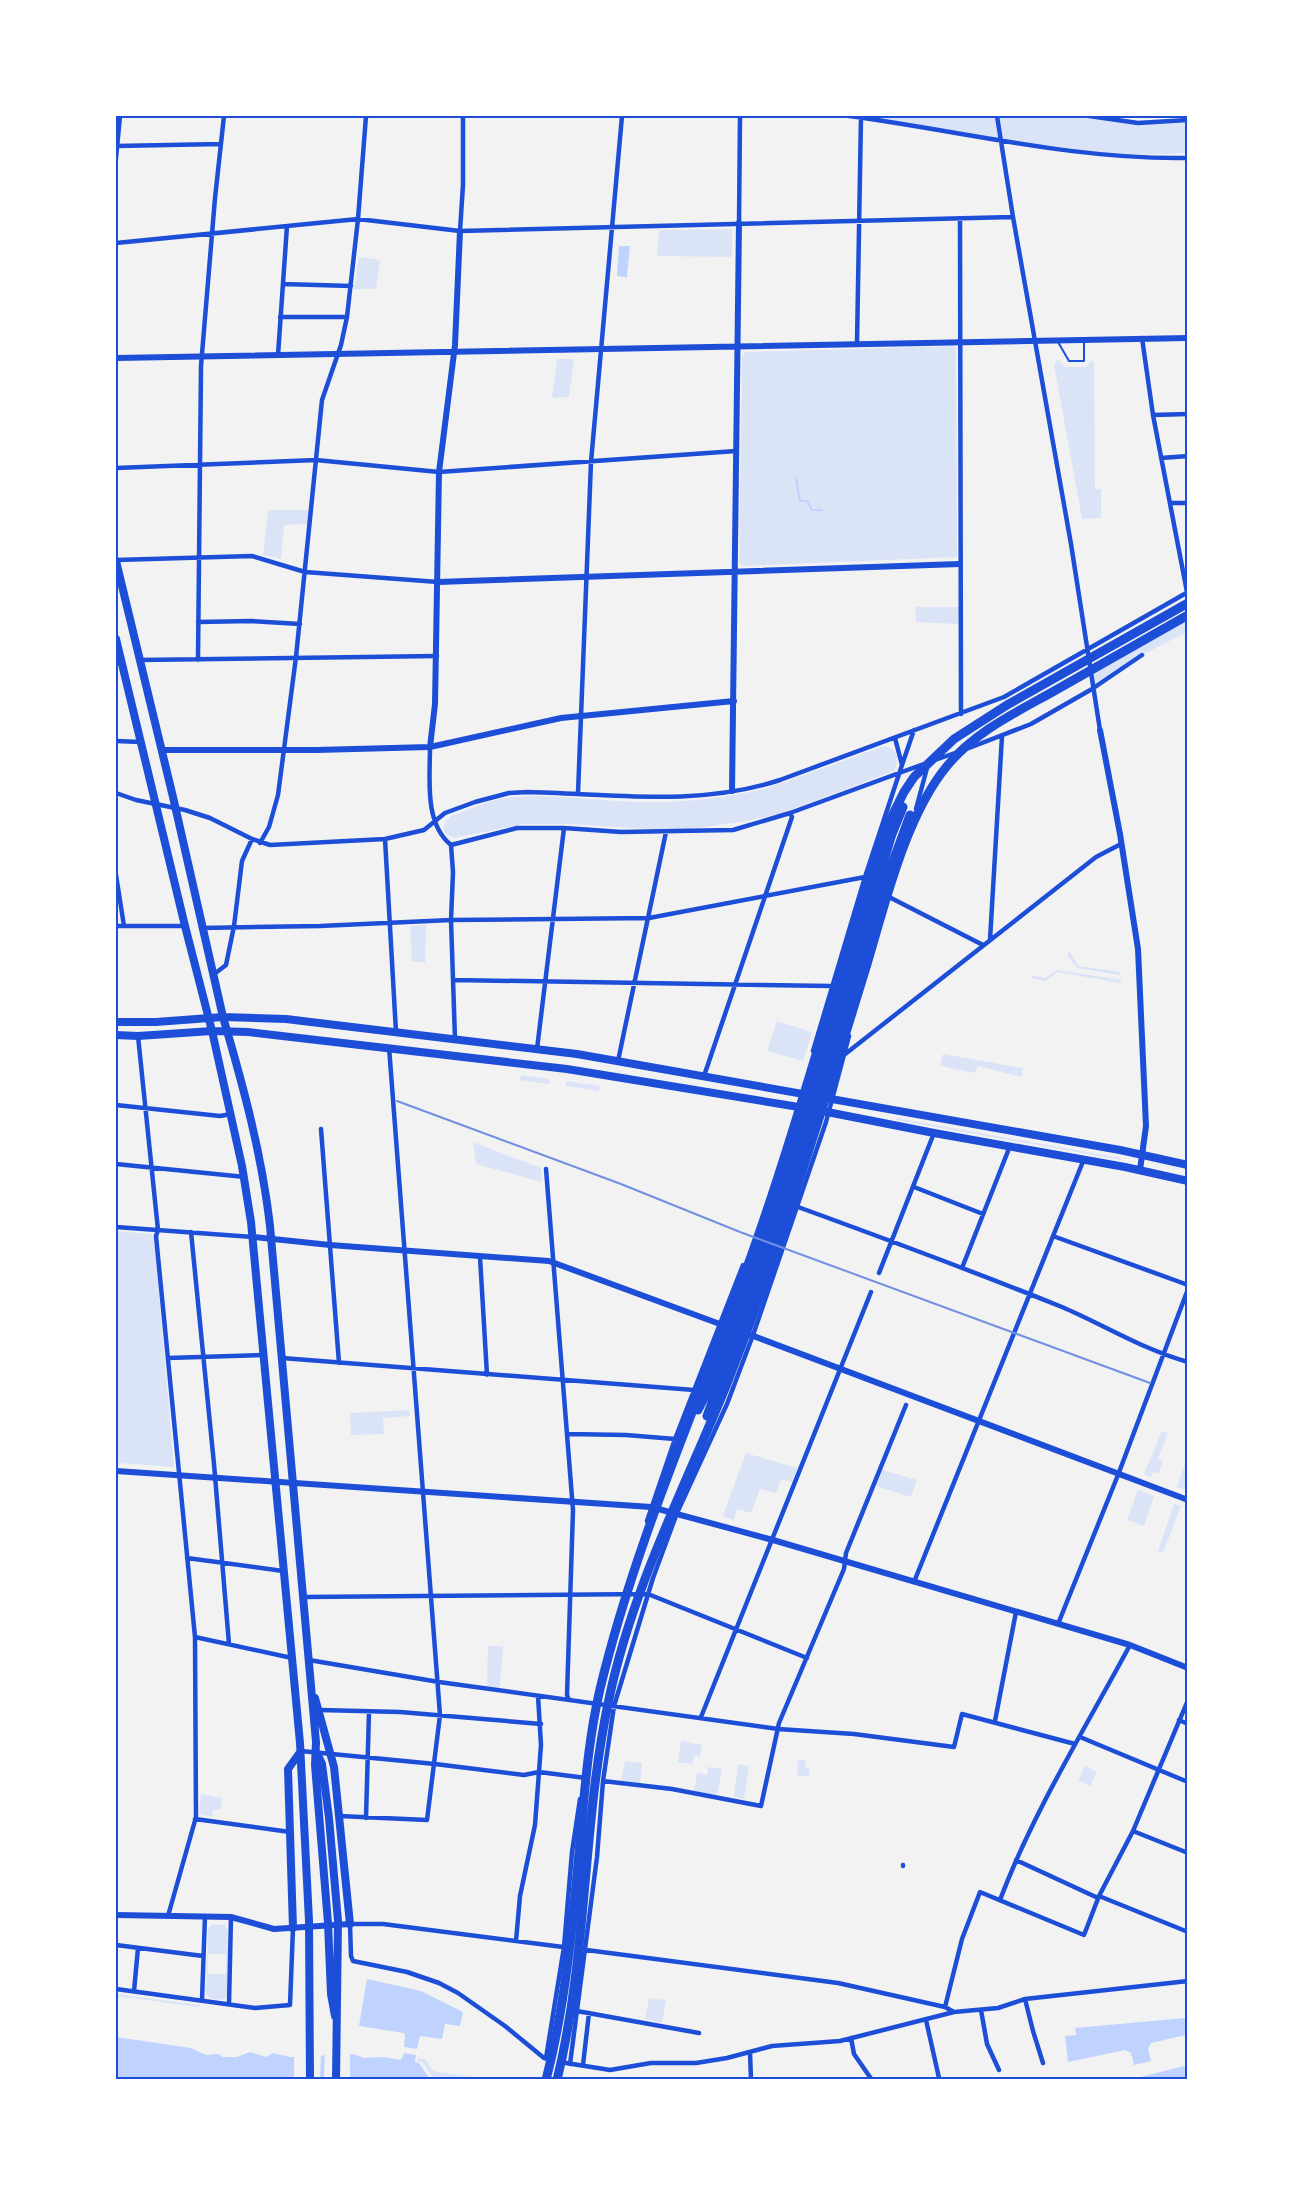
<svg xmlns="http://www.w3.org/2000/svg" width="1303" height="2195" font-family="Manrope,sans-serif">
<style>
.green{fill:#dbe4f7;fill-rule:evenodd}
.water{fill:#bfd3fe}
.pier{fill:#f2f2f2}
.lines{fill:none;stroke-linecap:round;stroke-linejoin:round}
.stream{stroke:#bfd3fe;stroke-width:2}
.service{stroke:#1d4ed8;stroke-width:2}
.minor{stroke:#1d4ed8;stroke-width:4.5}
.tertiary{stroke:#1d4ed8;stroke-width:6}
.primary{stroke:#1d4ed8;stroke-width:8}
.trunk{stroke:#1d4ed8;stroke-width:8}
.motorway{stroke:#1d4ed8;stroke-width:9}
.rail{stroke:#7290e2;stroke-width:2}
.neatline{fill:none;stroke:#1d4ed8;stroke-width:2}
</style>
<rect width="100%" height="100%" fill="#f2f2f2"/>
<path class="green" d="M 869,116 L 1066,116 L 1140,124 L 1187,123 L 1187,153 C 1083,160 971,136 869,116 Z
M 732,229 L 732,257 L 657,256 L 659,230 Z
M 359,257 L 380,260 L 376,289 L 354,289 Z
M 954,346 L 956,349 L 957,557 L 743,566 L 739,563 L 742,356 L 746,352 Z
M 557,359 L 574,359 L 569,397 L 552,398 Z
M 1058,359 L 1065,367 L 1086,367 L 1091,361 L 1094,361 L 1095,489 L 1101,489 L 1101,518 L 1082,519 L 1054,365 Z
M 268,510 L 309,510 L 308,524 L 284,525 L 281,559 L 263,555 Z
M 915,607 L 960,607 L 958,624 L 916,622 Z
M 1187,617 L 1187,632 L 1142,655 L 1092,689 L 1091,673 Z
M 884,746 C 898,748 900,760 894,771 L 779,814 L 747,821 L 691,829 L 649,829 L 567,824 L 524,824 L 454,838 L 446,834 C 441,826 444,822 451,816 C 470,809 491,799 512,797 C 555,793 597,801 640,802 C 684,803 728,798 771,787 Z
M 426,925 L 425,963 L 412,961 L 410,926 Z
M 1070,952 L 1078,966 L 1120,972 L 1120,975 L 1077,968 L 1067,955 Z
M 1057,970 L 1121,980 L 1121,983 L 1057,972 L 1046,981 L 1031,978 L 1033,975 L 1045,978 Z
M 777,1021 L 812,1032 L 803,1061 L 767,1051 Z
M 943,1054 L 1023,1068 L 1022,1077 L 978,1066 L 975,1073 L 940,1066 Z
M 521,1075 L 550,1079 L 549,1084 L 520,1080 Z
M 566,1081 L 600,1086 L 599,1091 L 566,1086 Z
M 896,1118 L 1121,1158 L 1121,1160 L 896,1120 Z
M 473,1142 L 541,1168 L 542,1182 L 476,1164 Z
M 116,1231 L 151,1234 L 154,1236 L 174,1467 L 116,1463 Z
M 409,1410 L 410,1416 L 383,1418 L 384,1434 L 351,1435 L 350,1413 Z
M 1162,1431 L 1168,1433 L 1158,1459 L 1163,1461 L 1158,1474 L 1153,1472 L 1151,1477 L 1144,1474 Z
M 746,1453 L 797,1468 L 792,1482 L 781,1479 L 776,1493 L 760,1489 L 751,1513 L 737,1509 L 734,1520 L 724,1517 L 723,1515 Z
M 1187,1458 L 1187,1484 L 1185,1490 L 1177,1487 Z
M 882,1470 L 917,1480 L 911,1497 L 876,1486 Z
M 1138,1490 L 1154,1496 L 1144,1526 L 1127,1520 Z
M 1174,1504 L 1181,1506 L 1163,1553 L 1158,1551 Z
M 488,1646 L 503,1646 L 500,1687 L 498,1688 L 487,1687 Z
M 681,1741 L 702,1745 L 700,1757 L 694,1756 L 692,1764 L 678,1762 Z
M 798,1759 L 806,1760 L 805,1768 L 810,1769 L 809,1777 L 797,1775 Z
M 625,1761 L 642,1763 L 640,1783 L 621,1781 Z
M 738,1764 L 749,1766 L 744,1799 L 734,1797 Z
M 1085,1766 L 1097,1772 L 1090,1786 L 1078,1780 Z
M 708,1767 L 722,1769 L 717,1795 L 694,1791 L 697,1773 L 707,1775 Z
M 201,1794 L 222,1798 L 221,1809 L 213,1810 L 212,1816 L 214,1817 L 199,1814 Z
M 212,1924 L 224,1925 L 228,1930 L 227,1996 L 223,2000 L 209,1998 L 206,1992 L 208,1929 ZM 208,1954 L 226,1954 L 226,1974 L 208,1974 Z
M 116,1994 L 200,2005 L 199,2007 L 116,1996 Z
M 649,1998 L 666,2000 L 662,2023 L 645,2019 Z
M 418,2058 L 425,2059 L 432,2069 L 438,2072 L 491,2079 L 433,2078 L 422,2062 L 417,2062 Z"/>
<path class="water" d="M 619,246 L 630,246 L 627,277 L 617,276 Z
M 367,1979 L 421,1991 L 461,2011 L 463,2013 L 460,2026 L 445,2024 L 442,2039 L 420,2036 L 417,2049 L 404,2047 L 405,2035 L 404,2033 L 359,2026 Z
M 1185,2018 L 1186,2035 L 1151,2043 L 1148,2049 L 1151,2061 L 1134,2065 L 1131,2053 L 1125,2050 L 1068,2062 L 1065,2036 L 1076,2035 L 1075,2028 Z
M 116,2037 L 191,2048 L 206,2055 L 218,2054 L 223,2057 L 237,2057 L 250,2052 L 266,2057 L 273,2053 L 290,2057 L 353,2054 L 364,2058 L 384,2057 L 401,2060 L 404,2053 L 416,2055 L 415,2062 L 419,2063 L 430,2079 L 116,2080 Z
M 1184,2066 L 1187,2068 L 1187,2079 L 1133,2079 Z"/>
<path class="pier" d="M 350,2051 L 350,2079 L 324,2079 L 325,2052 Z
M 321,2052 L 320,2080 L 294,2079 L 294,2053 Z"/>
<g class="lines">
<path class="stream" d="M 796,478 L 800,501 L 807,501 L 812,510 L 822,510"/>
<path class="service" d="M 1058,342 L 1069,361 L 1084,361 L 1084,341"/>
<path class="minor" d="M 849,116 C 962,131 1073,160 1188,158
M 997,116 L 1013,217 L 1071,544 L 1100,730
M 1089,116 L 1138,123 L 1188,120
M 116,146 L 221,144
M 116,158 L 120,116
M 960,219 L 961,714
M 739,223 L 740,116
M 460,231 L 463,185 L 463,116
M 116,243 L 358,219 L 460,231 L 1013,217
M 283,284 L 351,286
M 280,317 L 347,317
M 1142,338 L 1153,415 L 1187,592
M 857,343 L 861,117
M 278,355 L 287,226
M 1153,415 L 1188,414
M 1161,458 L 1188,456
M 116,468 L 316,460 L 439,472 L 736,451
M 1170,503 L 1188,503
M 116,560 L 252,556 L 305,572 L 438,582
M 198,622 L 251,621 L 300,624
M 139,660 L 437,656
M 198,660 L 201,366 L 215,198 L 224,116
M 116,741 L 141,742
M 430,747 C 430,779 424,823 451,845 L 517,828 L 564,828 L 621,832 L 733,830 L 790,813
M 969,748 L 1031,724 L 1092,689 L 1142,655
M 935,760 L 955,753
M 902,765 L 914,730
M 116,793 L 136,800 L 185,810 L 210,818 L 252,839 L 270,845 L 385,839 L 424,830 L 445,813 L 475,802 L 509,793 L 528,792 C 611,794 698,807 780,780 L 1004,697 L 1188,592
M 578,793 L 591,462 L 622,116
M 916,809 L 927,768
M 385,839 L 396,1032
M 260,843 L 269,827 L 278,795 L 296,657 L 322,400 L 341,345 L 347,317 L 358,219 L 366,116
M 451,845 L 453,872 L 451,920 L 455,1039
M 116,875 L 124,926
M 891,898 L 983,945
M 116,926 L 185,926
M 201,928 L 320,926 L 451,920 L 649,918 L 865,877
M 990,940 L 1002,736
M 213,975 L 226,965 L 234,926 L 242,861 L 252,839
M 454,980 L 831,986
M 138,1036 L 158,1230 L 156,1236 L 195,1637 L 196,1817 L 168,1916
M 537,1049 L 564,828
M 813,1051 L 865,877 L 902,765 L 895,738
M 844,1055 L 1096,857 L 1121,844
M 618,1061 L 666,832
M 704,1076 L 792,817 L 790,813 L 924,764
M 116,1105 L 220,1116 L 231,1114
M 321,1129 L 339,1363
M 116,1164 L 245,1177
M 546,1169 L 573,1510 L 567,1695 L 569,1700
M 914,1187 L 983,1214
M 798,1207 C 886,1239 975,1272 1062,1307 C 1104,1325 1144,1350 1188,1362
M 116,1227 L 253,1237
M 191,1232 L 214,1464 L 229,1644
M 1053,1236 L 1188,1285
M 480,1257 L 487,1375
M 962,1268 L 1010,1146
M 879,1273 L 934,1133
M 168,1358 L 264,1355
M 282,1358 L 694,1390
M 567,1434 L 626,1435 L 675,1439
M 647,1521 L 675,1439 L 743,1265
M 187,1558 L 283,1571
M 914,1582 L 1084,1159
M 304,1597 L 648,1594 L 807,1658
M 1058,1624 L 1118,1475 L 1188,1289
M 195,1637 L 292,1658
M 309,1660 L 439,1682 L 778,1729 L 854,1734 L 954,1747 L 962,1714 L 1075,1744
M 320,1710 L 400,1712 L 541,1724
M 701,1717 L 871,1292
M 1179,1720 L 1188,1724
M 995,1721 L 1016,1612
M 1080,1737 L 1188,1782
M 301,1751 L 435,1764 L 524,1775 L 539,1772 L 586,1778
M 603,1781 L 672,1789 L 761,1806 L 779,1723 L 844,1569 L 846,1553 L 906,1405
M 339,1816 L 427,1820 L 440,1715 L 389,1047
M 366,1818 L 369,1712
M 195,1819 L 290,1832
M 1133,1831 L 1188,1853
M 1016,1860 L 1098,1898
M 903,1866 L 903,1865
M 1099,1896 L 1188,1932
M 1000,1900 C 1034,1810 1085,1729 1130,1645
M 516,1941 L 520,1896 L 535,1825 L 541,1745 L 538,1696
M 116,1945 L 203,1956
M 579,1949 L 838,1983 L 945,2007 L 954,2012
M 116,1989 L 255,2008 L 290,2005 L 293,1928
M 134,1991 L 138,1948
M 1025,1999 L 1033,2031 L 1043,2063
M 202,2000 L 205,1916
M 229,2004 L 231,1917
M 945,2007 L 962,1939 L 980,1892 L 1084,1935 L 1099,1896 L 1133,1831 L 1188,1700
M 981,2010 L 987,2044 L 999,2070
M 577,2011 L 699,2033
M 926,2020 L 939,2078
M 851,2038 L 854,2054 L 872,2080
M 750,2052 L 751,2080
M 546,2058 L 564,1947 L 572,1852 L 580,1799
M 552,2060 L 544,2058 L 505,2026 L 458,1993 L 439,1983 L 407,1972 L 353,1961 L 351,1956 L 350,1924 L 383,1924 L 571,1948
M 560,2062 L 610,2070 L 651,2063 L 696,2063 L 727,2058 L 772,2046 L 840,2041 L 954,2012 L 998,2008 L 1025,1999 L 1188,1981
M 570,2064 L 597,1857 L 603,1781 L 614,1706 L 653,1578 L 677,1513 L 727,1404 L 753,1335 L 826,1122 L 849,1036
M 583,2065 L 589,2013"/>
<path class="tertiary" d="M 116,358 L 1188,338
M 438,582 L 960,564
M 1100,730 L 1120,834 L 1138,949 L 1146,1126 L 1140,1170
M 430,747 L 435,704 L 439,472 L 455,345 L 460,231
M 161,750 L 316,750 L 430,747 L 561,718 L 734,701
M 732,791 L 739,223
M 253,1237 L 330,1245 L 549,1261 L 728,1327
M 743,1332 L 1188,1500
M 116,1471 L 651,1507 L 773,1540 L 1130,1645 L 1188,1668
M 116,1915 L 231,1917 L 274,1929 L 350,1924"/>
<path class="primary" d="M 116,1022 L 156,1022 L 223,1017 C 243,1085 262,1155 270,1226 L 316,1742 L 315,1765 L 328,1923 L 331,1994 L 335,2016
M 116,1035 L 138,1036 L 212,1031 L 242,1166 L 251,1222 L 300,1743 L 309,1921 L 310,2080
M 315,1698 L 334,1767 L 350,1924
M 317,1753 L 322,1764 L 329,1818 L 338,1921 L 336,2080
M 293,1928 L 288,1769 L 301,1751"/>
<path class="trunk" d="M 116,561 L 173,797 L 223,1017 L 286,1019 L 577,1054 L 1120,1150 L 1188,1165
M 116,639 L 185,926 L 212,1031 L 248,1032 L 567,1069 L 805,1108
M 817,1110 L 934,1133 L 1125,1167 L 1188,1181"/>
<path class="motorway" d="M 698,1410 L 713,1380 L 788,1174 L 892,834 L 903,807
M 707,1416 L 794,1178 L 885,883 L 910,815
M 546,2080 C 568,1995 574,1906 582,1819 C 586,1775 590,1732 600,1689 C 637,1535 702,1396 754,1248 C 804,1108 840,962 889,822 L 904,792 L 914,777 L 954,739 L 1007,705 L 1188,603
M 557,2080 C 588,1954 582,1824 609,1699 C 632,1589 684,1489 726,1386 C 739,1353 752,1318 764,1284 C 800,1182 832,1078 864,974 C 884,909 904,818 947,766 C 975,731 1019,711 1056,690 C 1100,665 1144,640 1188,615"/>
<path class="rail" d="M 397,1101 L 621,1184 L 740,1232 L 1150,1383"/>
</g>
<rect width="1303" height="2195" fill="none" stroke="#ffffff" stroke-width="234"/>
<rect x="117" y="117" width="1069" height="1961" class="neatline"/>
</svg>
